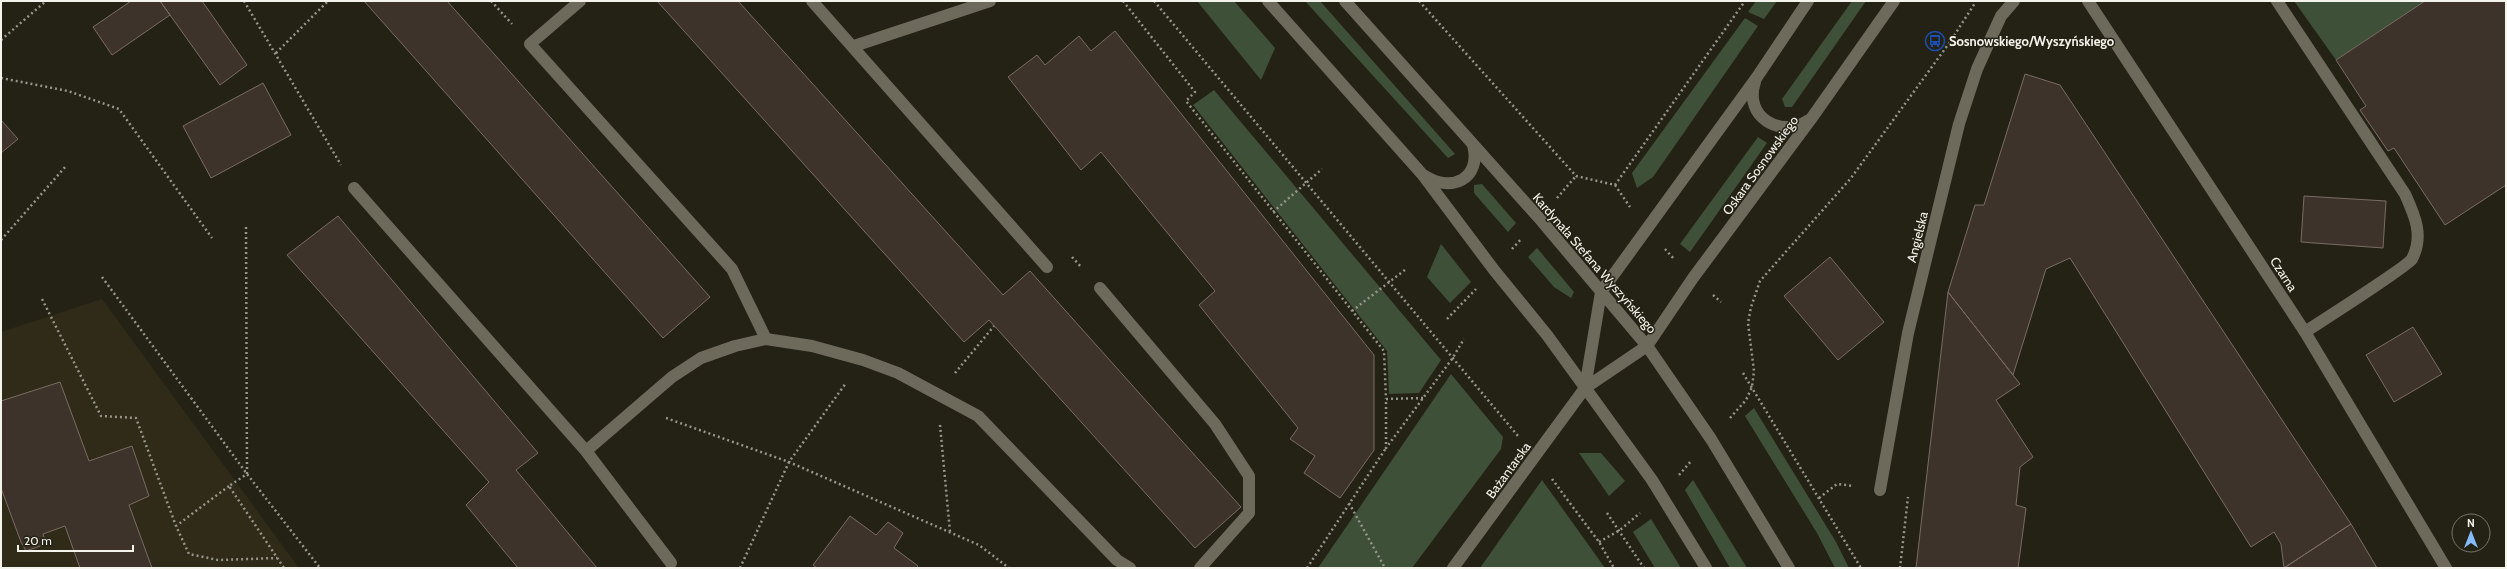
<svg xmlns="http://www.w3.org/2000/svg" width="2507" height="569" font-family="Cabin,sans-serif">
<style>
.built{fill:#2f2b18}
.green{fill:#3f5039}
.building{fill:#3e332a;stroke:#7a6c63}
.lines{fill:none;stroke-linecap:round;stroke-linejoin:round}
.path{stroke:#97958b;stroke-width:2.5;stroke-dasharray:2 3;stroke-linecap:butt}
.lane{stroke:#6d6a5c;stroke-width:12}
.street{stroke:#6d6a5c;stroke-width:12}
.secondary{stroke:#6d6a5c;stroke-width:12}
.labels{text-anchor:middle;stroke-width:3;stroke-linejoin:round;paint-order:stroke}
.poi-label{font-size:13px;font-weight:bold;fill:#f5f4ec;stroke:#242215;text-anchor:start}
.street-label{font-size:13px;fill:#f5f4ec;stroke:#242215}
</style>
<rect width="100%" height="100%" fill="#242215"/>
<path class="built" d="M 102,299 L 299,568 L 1,568 L 1,332 Z"/>
<path class="green" d="M 1197,1 L 1234,1 L 1275,48 L 1261,80 Z
M 1305,1 L 1320,1 L 1455,154 L 1448,158 Z
M 1756,1 L 1777,1 L 1764,19 L 1748,12 Z
M 1852,1 L 1866,1 L 1792,107 L 1785,107 L 1782,99 Z
M 2294,1 L 2425,1 L 2336,60 Z
M 1745,18 L 1758,26 L 1653,177 L 1637,188 L 1632,173 Z
M 1214,90 L 1441,360 L 1419,393 L 1389,394 L 1387,351 L 1193,105 Z
M 1758,137 L 1767,143 L 1690,252 L 1680,244 Z
M 1482,184 L 1516,223 L 1508,232 L 1474,193 L 1474,185 Z
M 1441,244 L 1471,282 L 1450,303 L 1427,277 Z
M 1537,248 L 1574,292 L 1571,298 L 1554,287 L 1528,257 Z
M 1451,374 L 1503,437 L 1501,449 L 1412,568 L 1318,568 Z
M 1754,408 L 1836,542 L 1849,568 L 1835,568 L 1817,533 L 1745,416 Z
M 1579,453 L 1601,453 L 1625,481 L 1609,496 Z
M 1542,480 L 1605,568 L 1480,568 Z
M 1693,480 L 1747,568 L 1730,568 L 1685,490 Z
M 1651,519 L 1681,568 L 1655,568 L 1633,532 Z"/>
<path class="building" d="M 131,1 L 160,1 L 170,15 L 112,55 L 93,27 Z
M 160,1 L 202,1 L 247,65 L 220,85 Z
M 364,1 L 447,1 L 710,297 L 663,338 Z
M 657,1 L 738,1 L 1003,295 L 1030,271 L 1241,507 L 1195,548 L 989,320 L 964,342 Z
M 2425,1 L 2506,1 L 2506,185 L 2445,225 L 2394,148 L 2388,151 L 2360,110 L 2366,106 L 2336,60 Z
M 1115,31 L 1374,355 L 1374,450 L 1340,498 L 1304,473 L 1315,456 L 1290,439 L 1298,428 L 1199,305 L 1215,291 L 1101,152 L 1081,170 L 1008,77 L 1037,55 L 1045,65 L 1079,36 L 1091,51 Z
M 2025,74 L 2060,85 L 2351,524 L 2284,568 L 2281,544 L 2274,532 L 2251,547 L 2070,258 L 2046,269 L 2013,375 L 1948,292 L 1975,205 L 1984,205 Z
M 263,83 L 291,135 L 211,178 L 183,126 Z
M 1,120 L 18,139 L 1,153 Z
M 2304,196 L 2386,201 L 2383,248 L 2301,242 Z
M 338,216 L 538,453 L 516,470 L 597,568 L 518,568 L 466,505 L 489,482 L 287,255 Z
M 1830,257 L 1884,322 L 1838,360 L 1784,296 Z
M 1948,292 L 2020,384 L 1996,400 L 2033,457 L 2020,467 L 2016,505 L 2026,508 L 2018,568 L 1916,568 Z
M 2413,327 L 2442,374 L 2394,402 L 2366,355 Z
M 60,382 L 89,461 L 132,446 L 149,496 L 129,505 L 152,568 L 80,568 L 65,526 L 43,534 L 46,544 L 26,551 L 21,542 L 1,488 L 1,401 Z
M 850,516 L 876,535 L 888,522 L 903,533 L 894,548 L 918,566 L 916,568 L 817,568 L 813,565 Z
M 2351,524 L 2377,568 L 2284,568 Z"/>
<g class="lines">
<path class="path" d="M 244,1 L 341,165
M 491,1 L 512,24
M 1123,1 L 1195,92 L 1186,101 L 1384,351 L 1386,399
M 1154,1 L 1518,436
M 1419,1 L 1576,176 L 1615,185 L 1745,1
M 1,40 L 46,1
M 276,53 L 328,1
M 1,78 L 68,91 L 119,109 L 212,238
M 1615,185 L 1630,207
M 1557,198 L 1576,176
M 1273,212 L 1322,169
M 246,227 L 247,474 L 229,486 L 284,568
M 1,240 L 66,166
M 1512,249 L 1522,238
M 1665,249 L 1674,259
M 1072,257 L 1082,268
M 102,277 L 247,474 L 320,568
M 1713,295 L 1721,302
M 42,299 L 101,416 L 136,418 L 176,526
M 1352,311 L 1406,269
M 1447,319 L 1476,289
M 955,373 L 994,326
M 1743,373 L 1861,568
M 1423,398 L 1386,399 L 1386,448 L 1452,359 L 1464,339
M 666,418 L 789,462 L 979,545 L 1009,568
M 1730,418 L 1746,400 L 1752,387 L 1754,371 L 1748,323 L 1751,307 L 1760,281 L 1851,178 L 1950,42 L 1975,3
M 940,425 L 950,532
M 1679,475 L 1692,460
M 1552,479 L 1599,542 L 1614,568
M 229,486 L 176,526 L 189,554 L 218,560 L 277,558
M 1819,498 L 1837,484 L 1854,486
M 1349,503 L 1385,568
M 1607,513 L 1644,568
M 1599,542 L 1620,530 L 1640,513
M 740,568 L 789,462 L 846,383
M 1307,568 L 1386,448
M 1900,568 L 1908,497"/>
<path class="lane" d="M 580,1 L 530,44 L 732,269 L 766,339
M 812,1 L 1047,267
M 2277,1 L 2405,194 C 2415,216 2424,236 2412,259 C 2407,267 2320,322 2305,332
M 854,46 L 990,1
M 354,188 L 586,451 L 671,563
M 1100,288 L 1215,424 L 1249,476 L 1249,513 L 1200,568
M 586,451 L 672,377 L 701,358 L 735,346 L 766,339 L 812,346 L 863,360 L 898,373 L 978,416 L 1117,560 L 1130,568
M 1453,568 L 1585,388"/>
<path class="street" d="M 2088,1 L 2305,332 L 2446,568
M 1880,490 L 1908,333 L 1959,124 L 1977,69 L 2001,16 L 2014,1"/>
<path class="secondary" d="M 1268,1 L 1422,174 L 1494,270 L 1547,335 L 1652,480 L 1706,568
M 1345,1 L 1539,218 L 1647,346 L 1711,439 L 1789,568
M 1755,82 C 1743,117 1781,139 1809,120
M 1425,176 C 1451,193 1482,179 1473,145
M 1585,388 L 1647,346 L 1693,278 L 1811,119 L 1894,1
M 1585,388 L 1601,292 L 1757,77 L 1808,1"/>
</g>
<defs>
<g id="bus-ring" transform="scale(1)"><circle r="9.5" fill="#242215" stroke="#1a4fb4" stroke-width="1.5"/><path d="M-5-6H5V4H4V6H2V4H-2V6H-4V4H-5ZM-3.5-4V0h7V-4ZM-3.5 1.2v1.5H-2V1.2ZM2 1.2v1.5H3.5V1.2Z" fill="#1a4fb4"/></g>
</defs>
<g fill-rule="evenodd">
<use href="#bus-ring" x="1935" y="41"/>
</g>
<g class="labels">
<g class="poi-label">
<text x="1949" y="46">Sosnowskiego/Wyszyńskiego</text>
</g>
<g class="street-label">
<text transform="translate(1760 165) rotate(-54)" y="5">Oskara Sosnowskiego</text>
<text transform="translate(1917 237) rotate(-76)" y="5">Angielska</text>
<text transform="translate(1595 263) rotate(49)" y="5">Kardynała Stefana Wyszyńskiego</text>
<text transform="translate(2284 274) rotate(57)" y="5">Czarna</text>
<text transform="translate(1508 470) rotate(-54)" y="5">Bażantarska</text>
</g>
</g>
<rect width="2507" height="569" fill="none" stroke="#f5f4ec" stroke-width="4"/>
<g transform="translate(2471 533)"><circle r="19" fill="#242215" stroke="#78766b"/>
<path d="M0-3L7 15L0 10L-7 15Z" fill="#85bbfb"/>
<text y="-6" font-size="11" font-weight="bold" text-anchor="middle" fill="#f5f4ec">N</text>
</g>
<path d="M18 545v6h115v-6" fill="none" stroke="#f5f4ec" stroke-width="2"/>
<text x="24" y="545" font-size="12" fill="#f5f4ec" stroke="#242215" stroke-width="3" paint-order="stroke">20 m</text>
</svg>
